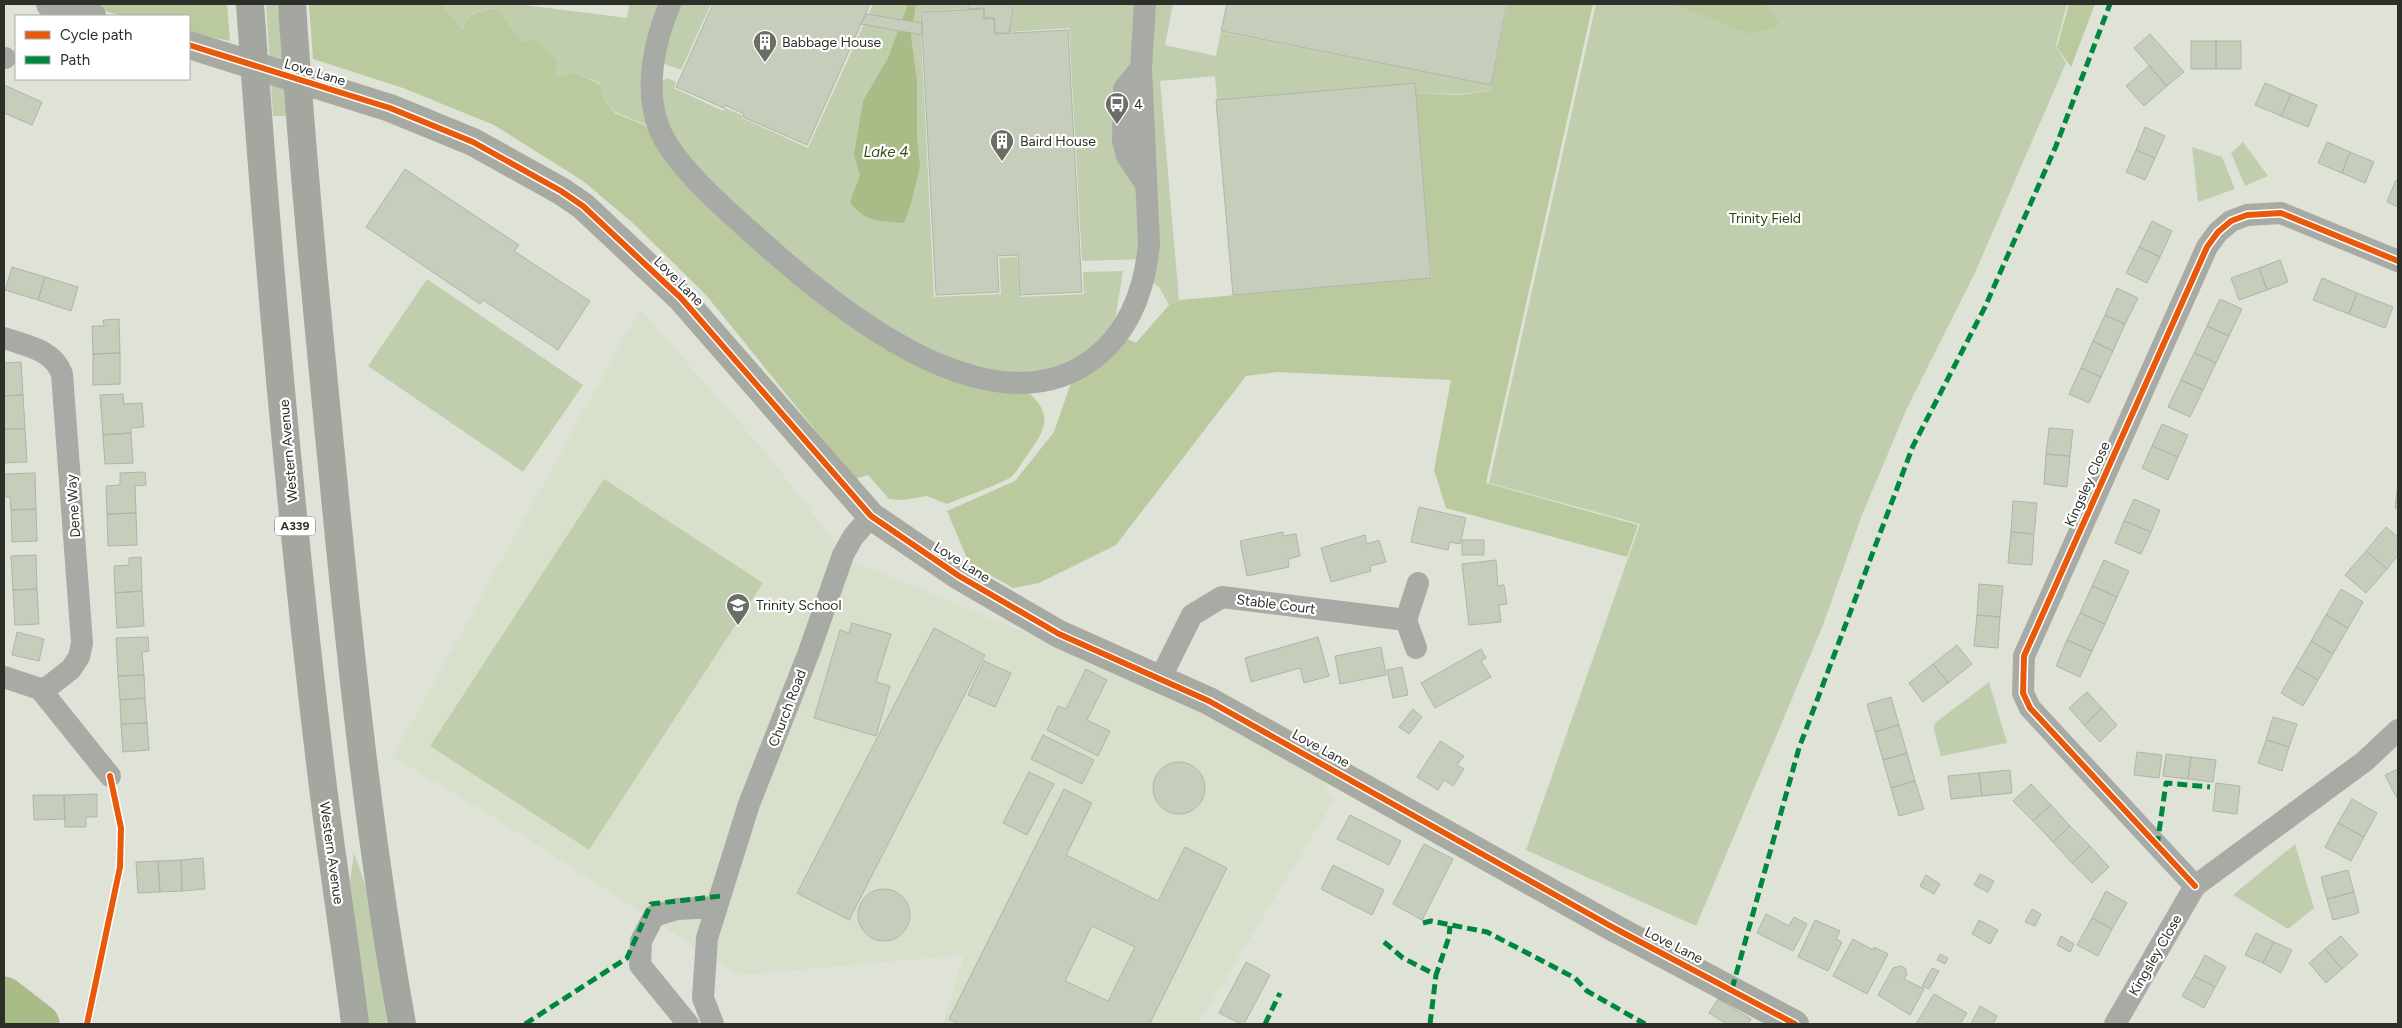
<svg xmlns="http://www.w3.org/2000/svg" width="2402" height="1028" font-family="Figtree,sans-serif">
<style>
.built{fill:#d8e0cb}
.green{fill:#c1cead}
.forest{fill:#baca9e}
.water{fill:#a9bc87}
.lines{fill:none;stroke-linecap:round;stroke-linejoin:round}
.river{stroke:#a9bc87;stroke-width:41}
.building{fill:#c6cdba;stroke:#b0b4ab;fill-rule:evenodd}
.street{stroke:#a8aaa6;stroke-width:22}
.secondary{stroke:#a7a9a3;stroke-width:28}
.highway{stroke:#a4a6a0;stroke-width:28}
.quiet{stroke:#00873e;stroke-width:5;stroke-dasharray:10 5;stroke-linecap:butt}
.cycleway-casing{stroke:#fff;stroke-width:9}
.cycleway{stroke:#e8590c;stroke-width:6}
.labels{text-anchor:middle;stroke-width:4.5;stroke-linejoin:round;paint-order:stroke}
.shield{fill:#fff;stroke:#6c6e68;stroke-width:1}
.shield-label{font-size:12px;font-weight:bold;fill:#2d3028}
.poi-label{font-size:14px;fill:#2d3028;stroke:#fff;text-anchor:start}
.street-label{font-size:14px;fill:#2d3028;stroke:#fff}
.park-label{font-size:14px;fill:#30400a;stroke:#fff}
.water-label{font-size:15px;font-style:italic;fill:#3b4b18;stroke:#fff}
</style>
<rect width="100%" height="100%" fill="#dee2d7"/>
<path class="built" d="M 640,309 L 772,460 L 847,559 L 1172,693 L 1322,780 L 1334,800 L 1198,1024 L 943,1024 L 964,955 L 738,975 L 508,826 L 393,757 Z"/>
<path class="green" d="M 266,4 L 278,4 L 287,116 L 273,116 Z
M 442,4 L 517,4 L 627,18 L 629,4 L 668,4 L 656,129 L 615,112 L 604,101 L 601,84 L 575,72 L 561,76 L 554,75 L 558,61 L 537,39 L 522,42 L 501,12 L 491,8 L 474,13 L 465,20 L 463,30 Z
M 671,4 L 711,4 L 681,70 L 656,61 Z
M 873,4 L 968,4 L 968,9 L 920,11 L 934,297 L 1001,294 L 999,258 L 1017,257 L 1020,297 L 1084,294 L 1083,272 L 1123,271 L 1114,326 L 1101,347 L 1031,378 L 942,360 L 821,290 L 671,145 L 657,85 L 667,78 L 676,82 L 674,88 L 723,111 L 725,108 L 742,115 L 742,118 L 808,148 Z
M 1015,4 L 1144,4 L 1135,173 L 1146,259 L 1082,261 L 1069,28 L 1009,32 Z
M 1146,4 L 1173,4 L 1165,45 L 1216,56 L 1221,32 L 1491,85 L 1490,91 L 1459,94 L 1412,93 L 1217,100 L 1215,76 L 1160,81 L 1179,300 L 1169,305 L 1159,287 L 1145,278 Z
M 1596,4 L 2067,4 L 2056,46 L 2066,63 L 1974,275 L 1908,406 L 1862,515 L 1823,625 L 1696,926 L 1526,850 L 1640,524 L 1489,483 Z
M 2243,142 L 2268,176 L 2245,186 L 2231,153 Z
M 2192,147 L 2222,157 L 2235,189 L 2198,202 Z
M 427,279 L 583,385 L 523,472 L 368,366 Z
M 604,479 L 763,583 L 589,850 L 430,746 Z
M 1989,682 L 2007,743 L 1941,756 L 1934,730 L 1935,723 Z
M 2295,844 L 2314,908 L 2288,929 L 2233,895 Z
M 354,853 L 367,890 L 387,1024 L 368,1024 L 350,882 Z"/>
<path class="forest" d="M 79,4 L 227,4 L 230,41 L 189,33 L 189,16 L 123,16 Z
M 309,4 L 442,4 L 463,30 L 465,20 L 475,13 L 492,8 L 501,12 L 522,42 L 537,39 L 558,61 L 554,75 L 561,76 L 575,72 L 601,85 L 604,101 L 615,113 L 656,130 L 815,296 L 1031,395 C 1056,418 1041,436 1025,458 C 1021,464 1016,473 1011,477 C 999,485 963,497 947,504 L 927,496 L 904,500 L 889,499 L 868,475 L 855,479 L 706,295 L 634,224 L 583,181 L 494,125 L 403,88 L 313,59 Z
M 1508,4 L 1593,4 L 1486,483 L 1638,525 L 1627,557 L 1446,508 L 1434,470 L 1451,380 L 1277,372 L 1246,376 L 1116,545 L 1039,583 L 1013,588 L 969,563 L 947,511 L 1015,481 L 1054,432 L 1073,377 L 1124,337 L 1136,343 L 1169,305 L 1179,300 L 1432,278 L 1413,93 L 1459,95 L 1490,91 Z
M 1673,4 L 1765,4 L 1780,25 L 1751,34 Z
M 2069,4 L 2095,4 L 2071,67 L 2057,47 Z"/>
<path class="water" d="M 908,4 L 916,4 L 911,36 L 917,82 L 917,137 L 920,166 L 912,200 L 904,223 C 880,221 865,223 850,202 L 860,175 L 854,155 L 863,101 L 888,58 Z"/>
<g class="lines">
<path class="river" d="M 4,997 L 39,1024"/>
</g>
<path class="building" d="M 713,4 L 870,4 L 807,145 L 743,117 L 744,114 L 725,105 L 724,108 L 676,87 Z
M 968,4 L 1014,4 L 1009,33 L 995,33 L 994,18 L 984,18 L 984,8 L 968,9 Z
M 1227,4 L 1507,4 L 1491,85 L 1221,31 Z
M 984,9 L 984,19 L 994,18 L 995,34 L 1068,30 L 1082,292 L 1020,295 L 1018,255 L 997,256 L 999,292 L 936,295 L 921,12 Z
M 866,14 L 922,23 L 922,35 L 861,24 Z
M 2150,34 L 2184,72 L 2167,86 L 2134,48 Z
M 2191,41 L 2216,41 L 2216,69 L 2191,69 Z
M 2216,41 L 2241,41 L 2241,69 L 2216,69 Z
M 2149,66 L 2167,86 L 2144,106 L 2126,86 Z
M 1415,83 L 1431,278 L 1233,295 L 1216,100 Z
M 2265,83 L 2291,94 L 2281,116 L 2255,105 Z
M 4,85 L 42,102 L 32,125 L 4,113 Z
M 2291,94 L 2317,105 L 2308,127 L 2281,116 Z
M 2145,127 L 2165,136 L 2155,158 L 2136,150 Z
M 2327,142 L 2350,152 L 2342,173 L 2318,163 Z
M 2136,150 L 2155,158 L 2145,180 L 2126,172 Z
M 2350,152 L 2374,162 L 2365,183 L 2342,173 Z
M 405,169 L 519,245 L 514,251 L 590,301 L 558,350 L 483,300 L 480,304 L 366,227 Z
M 2396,180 L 2398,181 L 2398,207 L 2387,202 Z
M 2152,221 L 2172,231 L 2160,257 L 2139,247 Z
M 2139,247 L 2160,257 L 2147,283 L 2126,273 Z
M 2280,260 L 2288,282 L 2267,290 L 2259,268 Z
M 12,267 L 45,277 L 38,300 L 5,290 Z
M 2259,268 L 2267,290 L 2239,300 L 2231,278 Z
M 45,277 L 78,287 L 71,311 L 38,300 Z
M 2322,278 L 2357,293 L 2349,314 L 2313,300 Z
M 2117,288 L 2138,298 L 2125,324 L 2105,315 Z
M 2357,293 L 2393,307 L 2385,328 L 2349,314 Z
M 2220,299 L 2242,309 L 2229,336 L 2207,326 Z
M 2105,315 L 2125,324 L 2113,351 L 2093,341 Z
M 119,319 L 120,353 L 93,354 L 92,326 L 104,326 L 103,320 Z
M 2207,326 L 2229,336 L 2216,363 L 2194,353 Z
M 2093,341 L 2113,351 L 2101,377 L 2081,368 Z
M 120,353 L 120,384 L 93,385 L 93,354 Z
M 2194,353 L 2216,363 L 2203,390 L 2181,380 Z
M 21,362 L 23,395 L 4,396 L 4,363 Z
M 2081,368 L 2101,377 L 2089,403 L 2069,394 Z
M 2181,380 L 2203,390 L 2190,417 L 2168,407 Z
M 123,394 L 124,404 L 142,403 L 144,427 L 131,428 L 131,433 L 103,435 L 100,395 Z
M 23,395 L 25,429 L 4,429 L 4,396 Z
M 2162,424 L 2188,435 L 2178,457 L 2152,446 Z
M 2049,428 L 2073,430 L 2070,456 L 2046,454 Z
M 4,429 L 25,429 L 27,462 L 4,463 Z
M 131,433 L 133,463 L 105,464 L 103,435 Z
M 2152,446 L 2178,457 L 2168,480 L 2142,468 Z
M 2046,454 L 2070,456 L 2067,487 L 2044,484 Z
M 145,472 L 146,485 L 135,486 L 136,513 L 107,514 L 106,486 L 120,485 L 120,473 Z
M 35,473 L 36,509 L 11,510 L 10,497 L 4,497 L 4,474 Z
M 2398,484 L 2398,508 L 2395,508 Z
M 2134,499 L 2160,510 L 2151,532 L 2124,521 Z
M 2013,501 L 2037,503 L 2034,534 L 2011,532 Z
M 1419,507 L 1466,518 L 1460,544 L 1450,542 L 1448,550 L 1411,542 Z
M 36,509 L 37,541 L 12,542 L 11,510 Z
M 136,513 L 137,545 L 108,546 L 107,514 Z
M 2124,521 L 2151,532 L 2141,554 L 2115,543 Z
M 2386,527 L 2398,537 L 2398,555 L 2387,569 L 2366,551 Z
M 1283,532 L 1283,536 L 1296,534 L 1300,556 L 1288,559 L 1289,567 L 1247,576 L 1240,541 Z
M 2011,532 L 2034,534 L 2032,565 L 2008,563 Z
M 1365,535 L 1367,544 L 1379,540 L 1386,562 L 1370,566 L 1371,571 L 1331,582 L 1321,548 Z
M 1462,540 L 1484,540 L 1484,555 L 1462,555 Z
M 2366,551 L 2387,569 L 2366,593 L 2345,575 Z
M 36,555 L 37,589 L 13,590 L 11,556 Z
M 141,557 L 142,591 L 115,593 L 114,566 L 129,565 L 129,558 Z
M 1496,560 L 1498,586 L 1504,585 L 1507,604 L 1499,605 L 1501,622 L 1469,625 L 1462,564 Z
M 2104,560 L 2129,571 L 2117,597 L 2092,586 Z
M 1979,584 L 2003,586 L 2000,617 L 1977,615 Z
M 2092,586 L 2117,597 L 2105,624 L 2080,613 Z
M 37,589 L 39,624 L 15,625 L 13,590 Z
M 2341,589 L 2363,602 L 2348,628 L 2326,615 Z
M 142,591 L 144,626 L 117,628 L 115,593 Z
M 2080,613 L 2105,624 L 2092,651 L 2067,640 Z
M 1977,615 L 2000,617 L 1998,648 L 1974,646 Z
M 2326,615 L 2348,628 L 2333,654 L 2311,641 Z
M 852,623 L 891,634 L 876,682 L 890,686 L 876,736 L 814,718 L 840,630 L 849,633 Z
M 934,628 L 985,655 L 849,920 L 797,893 Z
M 17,632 L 44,639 L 39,661 L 12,655 Z
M 148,637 L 149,651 L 142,652 L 144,675 L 118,676 L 116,638 Z
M 1318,637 L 1329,676 L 1304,683 L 1300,668 L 1251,682 L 1245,658 Z
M 2067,640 L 2092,651 L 2080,677 L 2056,666 Z
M 2311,641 L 2333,654 L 2318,680 L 2296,667 Z
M 1957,645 L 1972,664 L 1948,683 L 1933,664 Z
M 1381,647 L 1386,675 L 1340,684 L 1335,656 Z
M 1481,649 L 1486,658 L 1481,661 L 1491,677 L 1435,708 L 1421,683 Z
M 984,661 L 1011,673 L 995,707 L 968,695 Z
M 1933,664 L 1948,683 L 1923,702 L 1909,683 Z
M 1402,667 L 1408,695 L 1393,698 L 1387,670 Z
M 2296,667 L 2318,680 L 2303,706 L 2281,693 Z
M 1086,669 L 1107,680 L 1087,720 L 1110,731 L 1098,756 L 1047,730 L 1058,706 L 1066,709 Z
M 144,675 L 145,698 L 120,700 L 118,676 Z
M 2087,692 L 2102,708 L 2084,725 L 2069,708 Z
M 1891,697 L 1899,725 L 1875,732 L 1867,704 Z
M 145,698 L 147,723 L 121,724 L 120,700 Z
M 2102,708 L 2117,725 L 2100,742 L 2084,725 Z
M 1413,709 L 1422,717 L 1409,734 L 1399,727 Z
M 2273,717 L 2297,724 L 2289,747 L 2266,740 Z
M 147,723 L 149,750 L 123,752 L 121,724 Z
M 1899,725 L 1907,753 L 1883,760 L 1875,732 Z
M 1043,735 L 1094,760 L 1082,784 L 1031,759 Z
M 2266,740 L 2289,747 L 2282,771 L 2258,763 Z
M 1440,741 L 1464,756 L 1457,765 L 1464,769 L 1453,786 L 1444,780 L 1438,790 L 1417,777 Z
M 2137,752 L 2162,755 L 2159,778 L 2134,775 Z
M 1907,753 L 1915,781 L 1891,788 L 1883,760 Z
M 2166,754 L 2191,757 L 2188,779 L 2163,776 Z
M 2191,757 L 2216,760 L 2213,782 L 2188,779 Z
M1153 788a26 26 0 1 1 52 0a26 26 0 1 1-52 0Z
M 2398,769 L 2398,800 L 2385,775 Z
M 2010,770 L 2012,793 L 1982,796 L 1979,773 Z
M 1029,772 L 1054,784 L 1027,835 L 1003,823 Z
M 1979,773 L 1982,796 L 1951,799 L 1948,776 Z
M 1915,781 L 1924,809 L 1899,816 L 1891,788 Z
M 2216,783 L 2240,786 L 2237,814 L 2213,811 Z
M 2031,784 L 2051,805 L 2033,821 L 2013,801 Z
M 1064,789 L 1092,803 L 1066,855 L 1158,901 L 1185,847 L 1227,868 L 1150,1023 L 1153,1024 L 958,1024 L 949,1019 ZM 1092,926 L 1135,947 L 1108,1001 L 1065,981 Z
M 97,794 L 97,817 L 86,817 L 86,827 L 65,827 L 64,795 Z
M 33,795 L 64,795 L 65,819 L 34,820 Z
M 2352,799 L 2377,813 L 2364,837 L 2338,823 Z
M 2051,805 L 2070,826 L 2053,842 L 2033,821 Z
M 1350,815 L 1401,841 L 1389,865 L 1337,839 Z
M 2338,823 L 2364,837 L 2351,861 L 2325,847 Z
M 2070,826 L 2090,846 L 2072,863 L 2053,842 Z
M 1424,844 L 1453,859 L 1422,920 L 1393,904 Z
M 2090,846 L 2109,867 L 2092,883 L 2072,863 Z
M 203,858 L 205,889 L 182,891 L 181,860 Z
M 181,860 L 182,891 L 160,892 L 158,861 Z
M 158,861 L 160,892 L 138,893 L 136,862 Z
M 1333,865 L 1384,890 L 1372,915 L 1321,889 Z
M 2348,870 L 2354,892 L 2327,899 L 2321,877 Z
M 1980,874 L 1994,881 L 1988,892 L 1974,885 Z
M 1926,875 L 1940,884 L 1934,894 L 1920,886 Z
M858 915a26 26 0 1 1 52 0a26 26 0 1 1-52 0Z
M 2106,891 L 2127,903 L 2112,929 L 2092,918 Z
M 2354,892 L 2359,913 L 2333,920 L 2327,899 Z
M 2032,909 L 2041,914 L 2035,926 L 2025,922 Z
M 1766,914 L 1789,926 L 1794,917 L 1807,924 L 1793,951 L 1757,933 Z
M 2092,918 L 2112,929 L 2098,956 L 2077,945 Z
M 1815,920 L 1840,931 L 1836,939 L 1842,942 L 1828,971 L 1798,957 Z
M 1979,920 L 1998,930 L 1990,944 L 1972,934 Z
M 2256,933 L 2274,942 L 2263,963 L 2245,955 Z
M 2061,936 L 2074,944 L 2070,952 L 2057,945 Z
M 2341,936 L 2358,955 L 2342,969 L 2325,949 Z
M 1853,939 L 1873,950 L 1874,947 L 1888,954 L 1867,994 L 1833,976 Z
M 2274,942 L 2292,950 L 2281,973 L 2263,963 Z
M 2325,949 L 2342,969 L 2326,983 L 2309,963 Z
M 1940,954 L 1948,958 L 1945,964 L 1937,960 Z
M 2205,955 L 2226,967 L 2215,987 L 2194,976 Z
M 1246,962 L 1270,975 L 1244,1024 L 1241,1024 L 1219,1013 Z
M 1900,966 L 1905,968 L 1907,975 L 1904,979 L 1924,989 L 1910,1015 L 1878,995 L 1893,968 Z
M 1932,968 L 1939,971 L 1929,989 L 1922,986 Z
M 2194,976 L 2215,987 L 2204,1008 L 2182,996 Z
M 1934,994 L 1967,1013 L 1960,1024 L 1916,1024 Z
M 1718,999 L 1751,1019 L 1748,1024 L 1727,1024 L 1709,1013 Z
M 1980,1006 L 1997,1016 L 1993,1024 L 1971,1024 Z"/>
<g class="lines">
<path class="street" d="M 670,4 C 654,42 644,89 659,128 C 673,164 724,208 753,234 C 829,303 992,441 1097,356 C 1131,328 1145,288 1149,244 L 1141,68 L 1145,4
M 4,58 L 5,58
M 1141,68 L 1124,89 L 1123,141 L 1127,156 L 1146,185
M 4,338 C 26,346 53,349 62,374 L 82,643 L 79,657 L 71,669 L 48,687 L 40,689 L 4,677
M 1416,648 L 1406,620 L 1418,583
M 1160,679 L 1192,615 L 1222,597 L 1406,620
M 40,689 L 110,776
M 2195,886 L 2030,708 L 2023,693 L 2024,656 L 2207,247 L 2218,232 L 2231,221 L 2247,215 L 2281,213 L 2398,261
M 688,1024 L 640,965 L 641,941 L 654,916 L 677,909 L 717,907
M 713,1024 L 703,998 L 707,938 L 749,804 L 809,652 L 843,555 L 853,537 L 871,516
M 2115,1024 L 2195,886 L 2365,761 L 2398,730"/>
<path class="secondary" d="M 50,4 L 92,16
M 189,45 L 390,108 L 473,142 L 561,191 L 583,206 L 681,298 L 871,516 L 959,576 L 1059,634 L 1209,701 L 1616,929 L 1795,1024"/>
<path class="highway" d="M 250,4 C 268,262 291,522 322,779 C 332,861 345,942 355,1024
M 292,4 C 302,158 317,312 332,466 C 350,653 369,840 402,1024"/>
<path class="quiet" d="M 2157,846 L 2166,783 L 2210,787
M 1423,923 L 1431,921 L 1487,932 L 1575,978 L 1587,991 L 1645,1024
M 1384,942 L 1403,958 L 1436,975 L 1449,937 L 1450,926
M 1732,989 L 1799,748 L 1913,446 L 1985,307 L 2056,146 L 2110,4
M 525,1024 L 627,958 L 651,904 L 721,896
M 1265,1024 L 1280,993
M 1430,1024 L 1436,975"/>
<g class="cycleway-casing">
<path id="cycleway" d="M 189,45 L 390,108 L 473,142 L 561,191 L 583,206 L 681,298 L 871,516 L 959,576 L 1059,634 L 1209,701 L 1616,929 L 1795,1024
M 2195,886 L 2030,708 L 2023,693 L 2024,656 L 2207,247 L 2218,232 L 2231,221 L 2247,215 L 2281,213 L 2398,261
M 87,1024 L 120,867 L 121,828 L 110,776"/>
</g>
<use href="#cycleway" class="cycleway"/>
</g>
<defs>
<g id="building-pin" transform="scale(1.25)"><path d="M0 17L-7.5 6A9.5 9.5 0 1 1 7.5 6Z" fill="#6b6e65" stroke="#fff"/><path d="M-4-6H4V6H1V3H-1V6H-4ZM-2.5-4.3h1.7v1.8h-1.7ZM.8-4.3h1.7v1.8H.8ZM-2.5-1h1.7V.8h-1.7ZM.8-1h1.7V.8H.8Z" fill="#fff"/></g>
<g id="bus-pin" transform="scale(1.25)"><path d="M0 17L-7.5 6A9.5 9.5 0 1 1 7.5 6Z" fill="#6b6e65" stroke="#fff"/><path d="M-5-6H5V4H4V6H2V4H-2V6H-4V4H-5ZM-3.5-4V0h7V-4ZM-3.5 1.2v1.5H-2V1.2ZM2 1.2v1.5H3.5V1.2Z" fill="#fff"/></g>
<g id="school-pin" transform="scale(1.25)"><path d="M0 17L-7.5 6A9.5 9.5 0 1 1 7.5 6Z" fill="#6b6e65" stroke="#fff"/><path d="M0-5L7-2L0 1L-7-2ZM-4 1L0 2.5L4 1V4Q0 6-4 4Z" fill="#fff"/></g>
</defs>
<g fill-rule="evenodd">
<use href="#building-pin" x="765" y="42"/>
<use href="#bus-pin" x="1117" y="104"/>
<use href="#building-pin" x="1002" y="141"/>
<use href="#school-pin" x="738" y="605"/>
</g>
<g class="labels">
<rect class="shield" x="275" y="516.5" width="40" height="19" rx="4"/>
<g class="shield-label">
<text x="295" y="530">A339</text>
</g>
<g class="poi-label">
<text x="782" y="47">Babbage House</text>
<text x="1134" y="109">4</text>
<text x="1020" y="146">Baird House</text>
<text x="756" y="610">Trinity School</text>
</g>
<g class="street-label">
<text transform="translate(315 72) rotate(17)" y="5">Love Lane</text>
<text transform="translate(679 281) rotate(45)" y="5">Love Lane</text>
<text transform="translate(288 451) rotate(-95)" y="5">Western Avenue</text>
<text transform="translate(2087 484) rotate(-66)" y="5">Kingsley Close</text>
<text transform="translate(73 506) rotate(-94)" y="5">Dene Way</text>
<text transform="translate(962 562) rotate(32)" y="5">Love Lane</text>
<text transform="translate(1276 604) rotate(7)" y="5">Stable Court</text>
<text transform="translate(787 708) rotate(-69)" y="5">Church Road</text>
<text transform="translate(1321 748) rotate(29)" y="5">Love Lane</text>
<text transform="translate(332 853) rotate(82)" y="5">Western Avenue</text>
<text transform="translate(1674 945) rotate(27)" y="5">Love Lane</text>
<text transform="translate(2155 955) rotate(-60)" y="5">Kingsley Close</text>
</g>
<g class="park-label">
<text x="1765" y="223">Trinity Field</text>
</g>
<g class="water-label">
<text x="886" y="157">Lake 4</text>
</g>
</g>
<rect width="2402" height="1028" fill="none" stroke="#2d3028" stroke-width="10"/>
<rect x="15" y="15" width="175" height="65" fill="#ffffff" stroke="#abaca9"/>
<rect x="25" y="31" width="25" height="8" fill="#e8590c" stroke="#abaca9"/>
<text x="60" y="40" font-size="15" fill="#2d3028">Cycle path</text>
<rect x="25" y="56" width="25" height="8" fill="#00873e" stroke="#abaca9"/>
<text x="60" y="65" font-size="15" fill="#2d3028">Path</text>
</svg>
